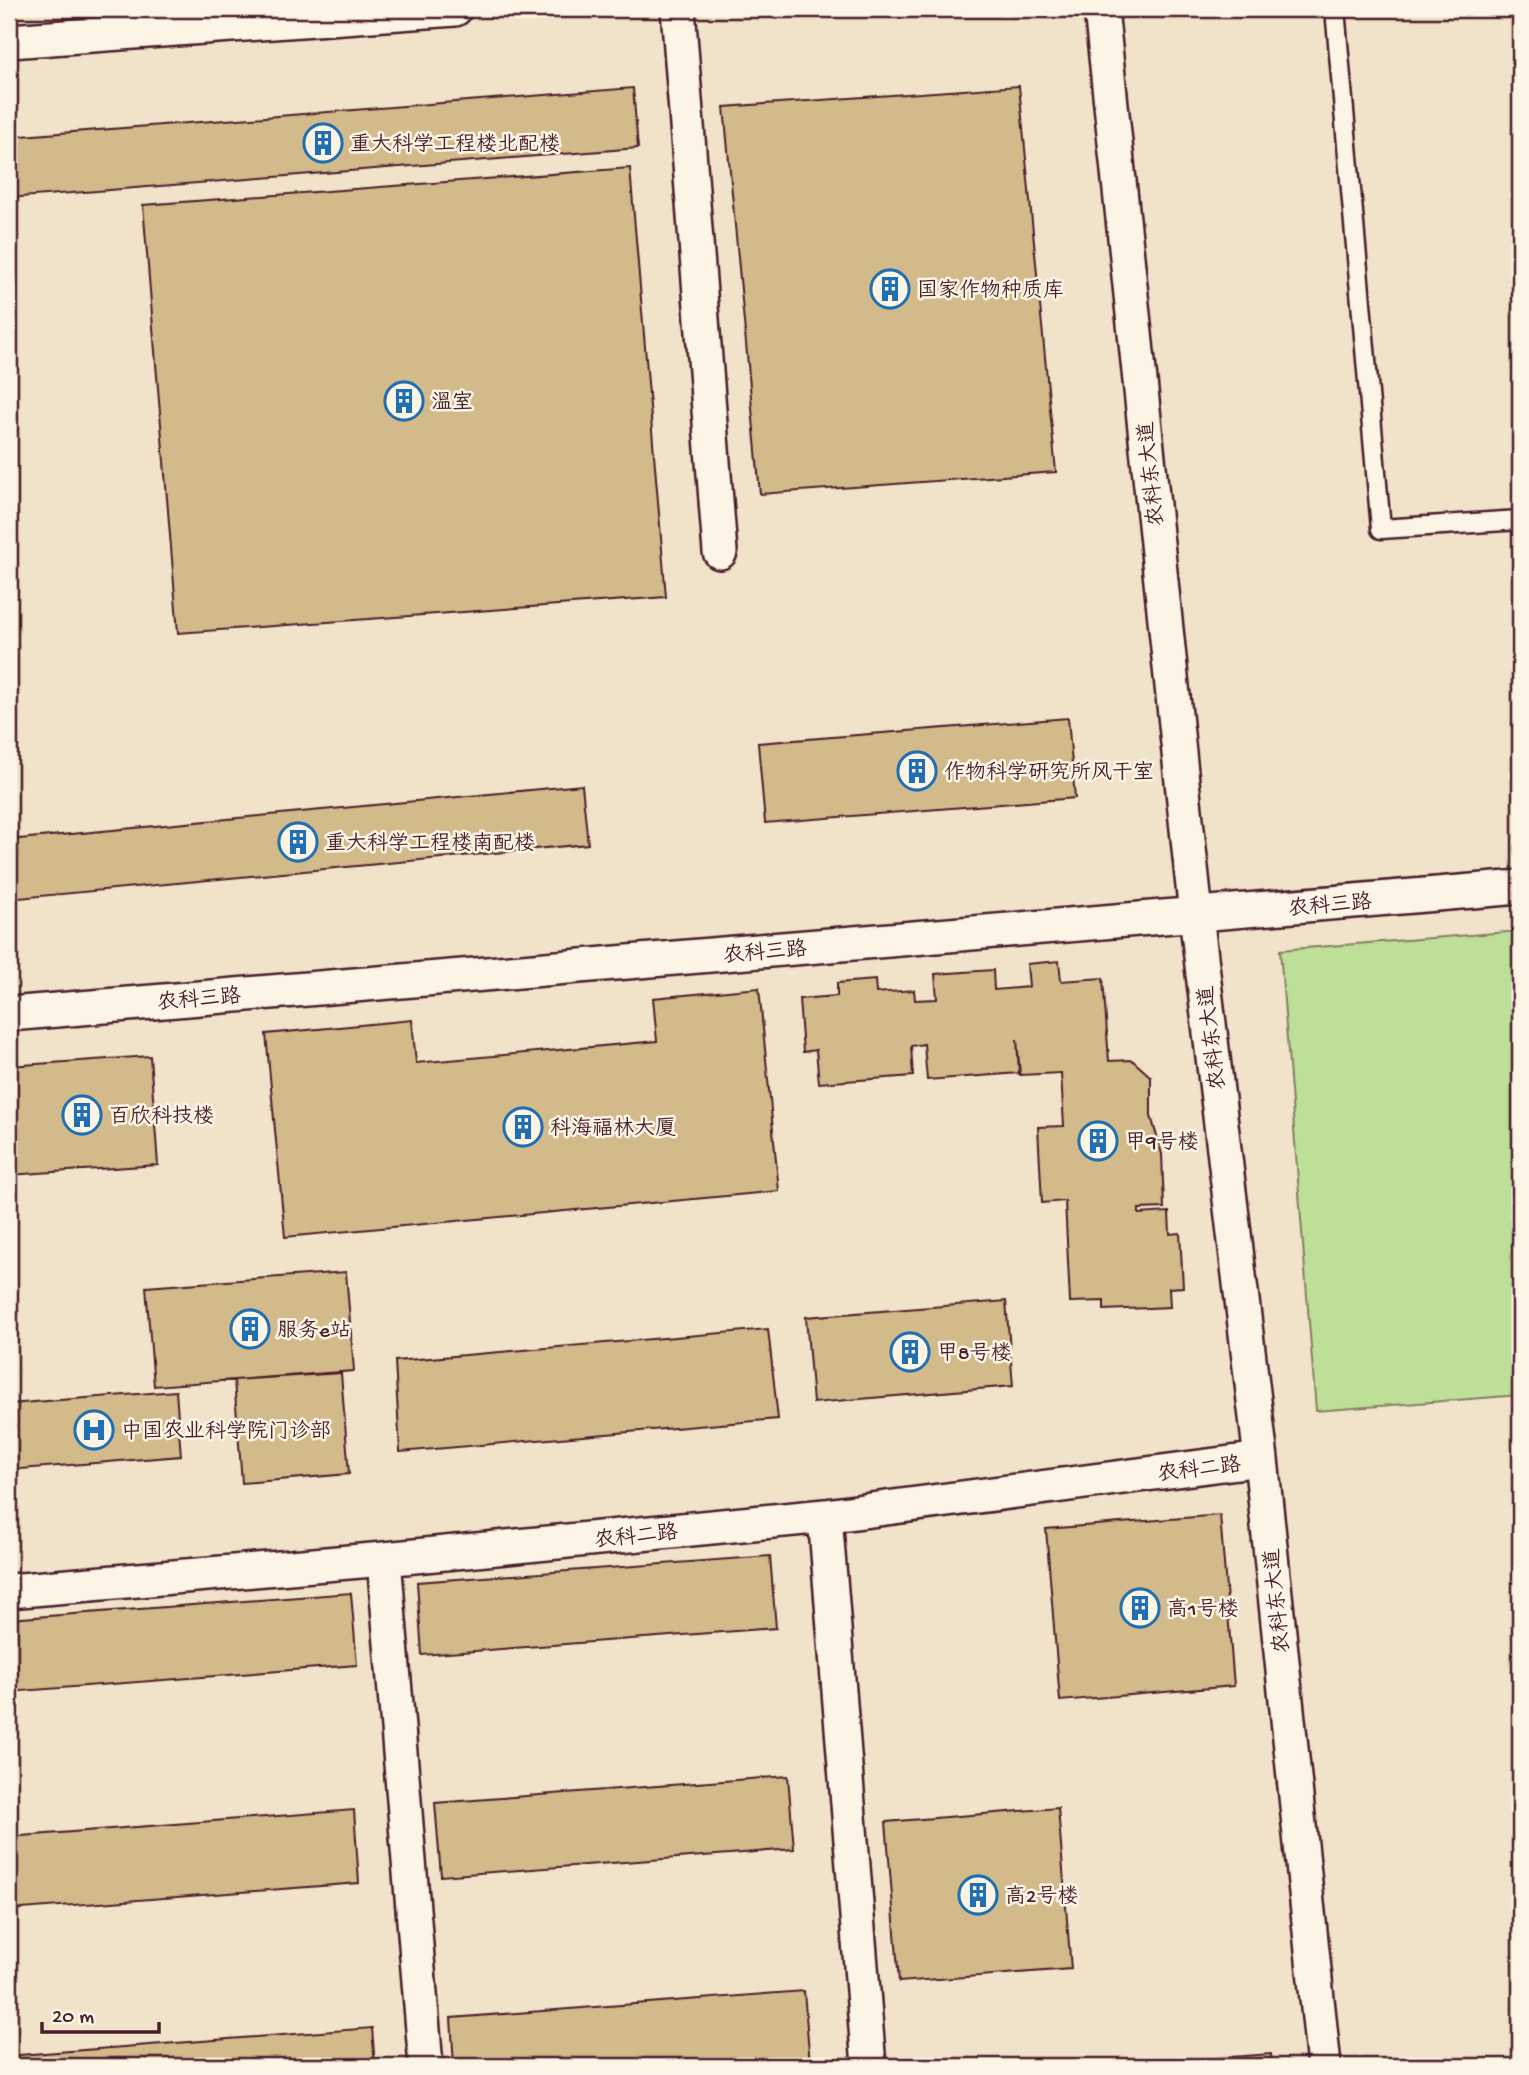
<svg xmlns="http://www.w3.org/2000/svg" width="1529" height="2075" font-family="'Gochi Hand','LXGW WenKai TC',sans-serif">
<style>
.built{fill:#f0e3ca}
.green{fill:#bddf98;stroke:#847f62;stroke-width:2}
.building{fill:#d3ba8a;stroke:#4a1f2b;stroke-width:2}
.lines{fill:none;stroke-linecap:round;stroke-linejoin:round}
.service-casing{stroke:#4a1f2b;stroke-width:23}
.minor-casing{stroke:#4a1f2b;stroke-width:38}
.service{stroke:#fcf5e5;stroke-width:18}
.minor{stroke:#fcf5e5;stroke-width:33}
.labels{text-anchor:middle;stroke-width:5;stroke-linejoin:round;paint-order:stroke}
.poi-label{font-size:21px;fill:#4a1f2b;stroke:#fcf5e5;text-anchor:start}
.street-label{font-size:21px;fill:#4a1f2b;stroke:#fcf5e5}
</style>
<rect width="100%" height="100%" fill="#fcf5e5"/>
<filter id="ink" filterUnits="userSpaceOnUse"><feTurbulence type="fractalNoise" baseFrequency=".0143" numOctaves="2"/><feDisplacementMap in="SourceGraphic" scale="14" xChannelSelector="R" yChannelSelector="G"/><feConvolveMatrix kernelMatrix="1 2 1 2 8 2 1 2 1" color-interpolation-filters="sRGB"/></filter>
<g filter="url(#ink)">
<path class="built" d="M 9,9 L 1520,9 L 1520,2066 L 9,2066 Z"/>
<path class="green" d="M 1520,931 L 1520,1395 L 1316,1411 L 1280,950 Z"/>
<path class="building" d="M 1019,86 L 1056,472 L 760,494 L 724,107 Z
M 633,88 L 638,148 L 9,198 L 9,137 Z
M 630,168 L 666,597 L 178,633 L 143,205 Z
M 1068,718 L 1075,798 L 765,823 L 758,743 Z
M 582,785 L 588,844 L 9,899 L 9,840 Z
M 1059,961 L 1061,981 L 1103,978 L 1109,1061 L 1132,1060 L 1151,1077 L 1151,1116 L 1162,1154 L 1164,1208 L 1139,1209 L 1139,1214 L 1169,1212 L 1170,1234 L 1180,1233 L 1183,1287 L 1169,1288 L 1170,1307 L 1104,1310 L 1104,1301 L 1070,1302 L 1065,1201 L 1042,1203 L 1038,1127 L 1064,1126 L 1061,1073 L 1020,1075 L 1017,1039 L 1019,1073 L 927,1080 L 924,1044 L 911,1046 L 913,1076 L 819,1083 L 816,1050 L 803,1052 L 799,999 L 837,996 L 837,983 L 875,980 L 876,993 L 914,990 L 915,1000 L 937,999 L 935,974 L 993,970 L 994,990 L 1029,987 L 1027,964 Z
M 759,988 L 779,1191 L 285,1237 L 266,1034 L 412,1020 L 416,1063 L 657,1041 L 653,998 Z
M 150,1056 L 158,1165 L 9,1175 L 9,1066 Z
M 346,1272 L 354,1371 L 154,1386 L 146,1287 Z
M 1006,1301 L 1013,1386 L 813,1403 L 806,1317 Z
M 768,1329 L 778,1419 L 400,1452 L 395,1361 Z
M 341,1373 L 349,1474 L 242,1483 L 234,1380 Z
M 176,1391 L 181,1456 L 9,1470 L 9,1404 Z
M 1220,1515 L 1234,1686 L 1060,1701 L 1046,1529 Z
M 770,1556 L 776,1628 L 422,1655 L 417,1582 Z
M 351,1593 L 357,1665 L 9,1692 L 9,1619 Z
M 788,1776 L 794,1849 L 441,1876 L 435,1803 Z
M 1058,1808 L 1071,1969 L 899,1982 L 886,1822 Z
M 354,1810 L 359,1883 L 9,1910 L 9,1837 Z
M 804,1991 L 810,2064 L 780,2066 L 454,2066 L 451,2018 Z
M 372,2028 L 375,2066 L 19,2066 L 19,2055 Z
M 1271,2054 L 1272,2066 L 1105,2066 Z"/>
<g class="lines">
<g class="service-casing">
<path id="service" d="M 1335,9 L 1381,529 L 1520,520"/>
</g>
<g class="minor-casing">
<path id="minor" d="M 678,9 L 720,552
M 1101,9 L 1196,915 L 1261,1459 L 1324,2066
M 9,41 L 455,9
M 9,1014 L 1520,887
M 825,1516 L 869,2066
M 384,1559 L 426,2066
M 9,1591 L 384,1559 L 825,1516 L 1261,1459"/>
</g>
<use href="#service" class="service"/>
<use href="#minor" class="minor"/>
</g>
</g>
<defs>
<g id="building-ring" transform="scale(2.0125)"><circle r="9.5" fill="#fcf5e5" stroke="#1f6fb2" stroke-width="1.5"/><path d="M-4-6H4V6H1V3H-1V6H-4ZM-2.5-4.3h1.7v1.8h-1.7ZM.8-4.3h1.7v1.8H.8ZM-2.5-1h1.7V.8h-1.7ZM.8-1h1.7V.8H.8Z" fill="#1f6fb2"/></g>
<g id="hospital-ring" transform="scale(2.0125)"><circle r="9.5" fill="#fcf5e5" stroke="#1f6fb2" stroke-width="1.5"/><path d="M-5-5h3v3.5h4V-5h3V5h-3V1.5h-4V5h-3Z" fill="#1f6fb2"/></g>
</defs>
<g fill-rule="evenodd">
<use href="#building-ring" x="323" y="143"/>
<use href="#building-ring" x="890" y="289"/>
<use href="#building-ring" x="404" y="401"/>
<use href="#building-ring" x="917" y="771"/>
<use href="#building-ring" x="298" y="842"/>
<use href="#building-ring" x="82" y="1115"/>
<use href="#building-ring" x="523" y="1127"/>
<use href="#building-ring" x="1098" y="1141"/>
<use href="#building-ring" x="250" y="1329"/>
<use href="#building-ring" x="910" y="1352"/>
<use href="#hospital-ring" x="94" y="1430"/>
<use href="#building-ring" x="1140" y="1608"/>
<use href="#building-ring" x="978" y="1895"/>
</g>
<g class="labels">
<g class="poi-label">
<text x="350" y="150">重大科学工程楼北配楼</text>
<text x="917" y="296">国家作物种质库</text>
<text x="431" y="408">温室</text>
<text x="944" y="778">作物科学研究所风干室</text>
<text x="325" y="849">重大科学工程楼南配楼</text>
<text x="109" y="1122">百欣科技楼</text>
<text x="550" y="1134">科海福林大厦</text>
<text x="1125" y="1148">甲9号楼</text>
<text x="277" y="1336">服务e站</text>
<text x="937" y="1359">甲8号楼</text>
<text x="121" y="1437">中国农业科学院门诊部</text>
<text x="1167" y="1615">高1号楼</text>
<text x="1005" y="1902">高2号楼</text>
</g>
<g class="street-label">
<text transform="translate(1150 474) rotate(-96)" y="7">农科东大道</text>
<text transform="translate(1330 904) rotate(-5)" y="7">农科三路</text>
<text transform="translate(765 951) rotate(-5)" y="7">农科三路</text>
<text transform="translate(199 998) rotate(-5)" y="7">农科三路</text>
<text transform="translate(1211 1038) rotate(-97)" y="7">农科东大道</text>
<text transform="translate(1199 1468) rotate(-7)" y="7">农科二路</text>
<text transform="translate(636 1535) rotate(-6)" y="7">农科二路</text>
<text transform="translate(1276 1601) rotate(-96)" y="7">农科东大道</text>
</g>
</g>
<rect width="1529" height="2075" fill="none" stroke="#fcf5e5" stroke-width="35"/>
<rect x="18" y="18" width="1494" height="2040" fill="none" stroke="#4a1f2b" stroke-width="2.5" filter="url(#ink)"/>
<path d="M42 2022v10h117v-10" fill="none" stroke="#4a1f2b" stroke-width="3.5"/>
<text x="52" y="2022" font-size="21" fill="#4a1f2b" stroke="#fcf5e5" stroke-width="5" paint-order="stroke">20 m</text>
</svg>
